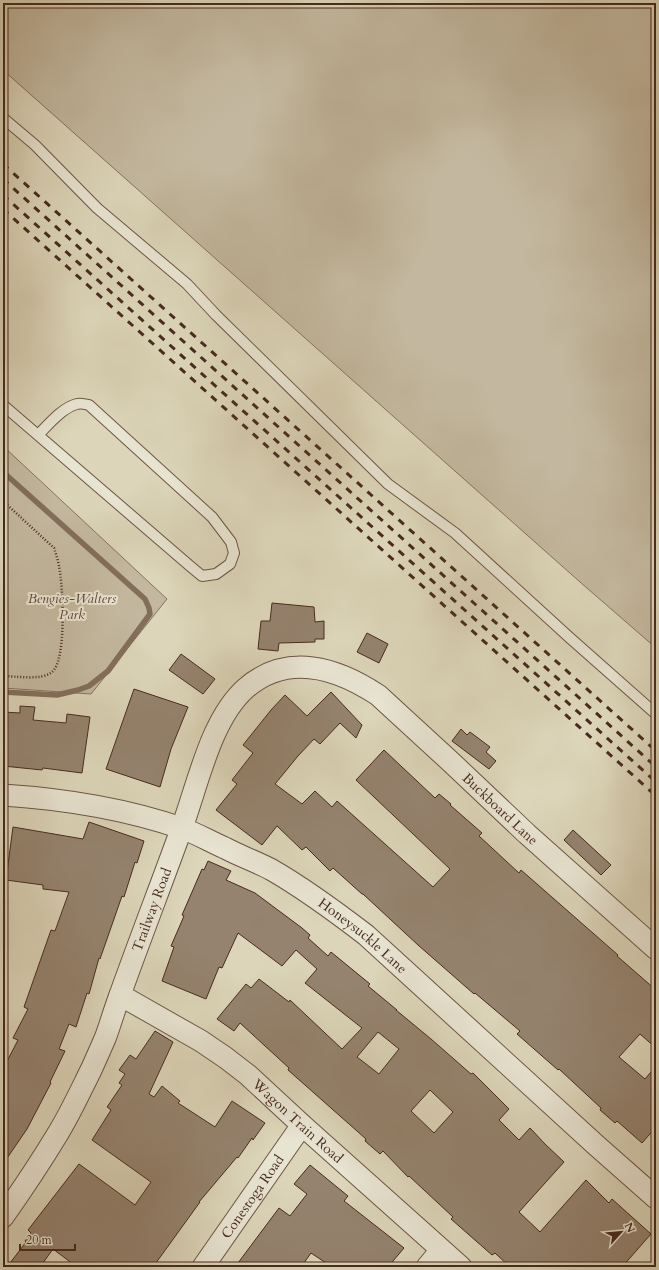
<svg xmlns="http://www.w3.org/2000/svg" width="659" height="1270" font-family="Cardo,serif">
<style>
.green{fill:#c3b89f;stroke:#86715e}
.lines{fill:none;stroke-linecap:round;stroke-linejoin:round}
.stream{stroke:#836e5b;stroke-width:5.5}
.building{fill:#95836f;stroke:#482a1e;fill-rule:evenodd}
.lane-casing{stroke:#6d5545;stroke-width:12}
.street-casing{stroke:#6d5545;stroke-width:23}
.path{stroke:#482a1e;stroke-width:2.5;stroke-dasharray:1 2;stroke-linecap:butt}
.lane{stroke:#e8e4d2;stroke-width:10}
.street{stroke:#e8e4d2;stroke-width:21}
.rail{stroke:#482a1e;stroke-width:3;stroke-dasharray:7 7;stroke-linecap:butt}
.labels{text-anchor:middle;stroke-width:4;stroke-linejoin:round;paint-order:stroke}
.park-label{font-size:14px;font-style:italic;fill:#614638;stroke:#e8e4d2}
.street-label{font-size:14px;fill:#482a1e;stroke:#e8e4d2}
</style>
<rect width="100%" height="100%" fill="#dcd5b9"/>
<filter id="stains"><feTurbulence type="fractalNoise" baseFrequency=".005" numOctaves="4"/><feColorMatrix values="0 0 0 0 .2 0 0 0 0 .09 0 0 0 0 .02 0 0 0 .5 -.17"/></filter>
<radialGradient id="worn" r=".72"><stop offset=".6" stop-color="#630" stop-opacity="0"/><stop offset="1" stop-color="#630" stop-opacity=".3"/></radialGradient>
<path class="green" d="M 3,3 L 656,3 L 656,648 L 580,582 L 3,70 Z
M 3,446 L 167,599 L 91,694 L 3,688 Z"/>
<g class="lines">
<path class="stream" d="M 3,472 L 145,599 L 149,608 L 150,614 L 108,671 L 89,686 L 78,690 L 57,695 L 3,692"/>
</g>
<path class="building" d="M 272,603 L 314,607 L 315,622 L 324,621 L 324,639 L 315,639 L 315,642 L 279,643 L 278,651 L 258,649 L 261,621 L 270,621 Z
M 367,633 L 388,644 L 379,663 L 357,652 Z
M 181,654 L 215,679 L 203,694 L 169,670 Z
M 134,689 L 188,707 L 171,749 L 160,787 L 106,769 Z
M 331,692 L 362,725 L 356,738 L 340,723 L 320,744 L 314,739 L 298,756 L 275,784 L 302,804 L 315,791 L 332,807 L 337,801 L 433,887 L 450,869 L 356,780 L 384,750 L 435,798 L 439,794 L 451,804 L 450,805 L 482,833 L 479,836 L 519,873 L 521,870 L 618,955 L 617,956 L 656,990 L 656,1048 L 640,1034 L 619,1057 L 645,1079 L 656,1066 L 656,1127 L 642,1143 L 617,1121 L 615,1123 L 600,1110 L 601,1108 L 559,1069 L 558,1070 L 517,1034 L 520,1031 L 475,993 L 474,994 L 418,945 L 363,894 L 362,894 L 333,868 L 330,871 L 306,847 L 302,850 L 277,826 L 262,845 L 216,810 L 237,784 L 232,780 L 253,753 L 243,745 L 271,710 L 285,695 L 307,716 Z
M 20,706 L 35,707 L 33,720 L 66,723 L 67,714 L 90,717 L 82,773 L 43,768 L 42,770 L 3,766 L 3,712 L 20,713 Z
M 461,729 L 467,735 L 470,732 L 490,747 L 486,752 L 496,761 L 489,769 L 452,741 Z
M 89,822 L 144,841 L 137,863 L 135,862 L 124,897 L 122,896 L 100,959 L 99,958 L 89,994 L 87,993 L 76,1027 L 69,1024 L 59,1049 L 65,1051 L 50,1082 L 51,1083 L 27,1129 L 3,1164 L 3,1069 L 18,1040 L 13,1038 L 28,1009 L 24,1007 L 51,930 L 55,931 L 69,892 L 43,889 L 43,885 L 6,880 L 13,827 L 83,839 Z
M 573,830 L 611,865 L 601,875 L 564,840 Z
M 208,861 L 231,871 L 226,880 L 255,893 L 302,928 L 310,935 L 308,938 L 328,956 L 331,952 L 370,984 L 368,986 L 397,1010 L 396,1010 L 431,1039 L 471,1074 L 473,1073 L 509,1109 L 499,1120 L 519,1140 L 530,1128 L 545,1144 L 564,1162 L 519,1212 L 540,1232 L 586,1180 L 609,1203 L 612,1199 L 651,1234 L 622,1267 L 510,1267 L 495,1253 L 492,1255 L 451,1219 L 453,1217 L 409,1176 L 408,1177 L 383,1151 L 380,1154 L 365,1141 L 366,1139 L 288,1070 L 289,1068 L 240,1023 L 234,1031 L 217,1019 L 246,984 L 251,988 L 259,979 L 289,1002 L 290,1000 L 342,1049 L 362,1028 L 305,983 L 317,969 L 296,950 L 282,966 L 238,933 L 222,968 L 219,967 L 206,999 L 162,981 L 174,947 L 171,946 L 184,916 L 182,915 L 202,869 L 204,870 ZM 378,1032 L 399,1049 L 379,1074 L 357,1057 ZM 430,1090 L 453,1112 L 434,1133 L 411,1111 Z
M 155,1031 L 173,1042 L 149,1094 L 154,1097 L 162,1086 L 180,1101 L 178,1103 L 215,1127 L 232,1101 L 265,1123 L 253,1140 L 252,1138 L 238,1158 L 237,1157 L 199,1202 L 200,1202 L 153,1267 L 77,1267 L 53,1249 L 40,1267 L 7,1267 L 26,1242 L 25,1241 L 31,1233 L 28,1230 L 79,1164 L 135,1205 L 151,1182 L 92,1140 L 111,1110 L 107,1107 L 122,1085 L 119,1083 L 125,1074 L 119,1070 L 130,1055 L 136,1059 Z
M 310,1165 L 348,1196 L 344,1201 L 404,1248 L 388,1267 L 332,1267 L 311,1253 L 301,1267 L 235,1267 L 279,1208 L 290,1216 L 307,1194 L 294,1184 Z"/>
<g class="lines">
<g class="lane-casing">
<path id="lane" d="M 3,118 L 35,145 L 97,208 L 187,284 L 216,315 L 388,484 L 455,533 L 570,638 L 656,714
M 3,405 L 190,566 L 202,576 L 216,574 L 230,564 L 234,553 L 231,542 L 212,517 L 89,405 C 85,404 80,403 77,404 C 63,407 48,425 38,435"/>
</g>
<g class="street-casing">
<g id="street">
<path id="s1" d="M 3,795 C 64,799 123,808 181,828 C 196,833 211,842 225,848 C 240,856 257,862 272,870 C 305,889 336,912 366,935 L 597,1146 L 656,1198"/>
<path id="s2" d="M 120,995 L 201,1041 L 226,1058 L 248,1075 L 302,1125 L 461,1267"/>
<path id="s3" d="M 3,1217 C 22,1190 40,1163 57,1135 C 70,1114 80,1092 91,1070 C 96,1059 101,1048 106,1036 C 111,1022 115,1008 120,995 C 140,939 161,885 181,830 C 198,785 210,720 246,688 C 288,652 337,668 378,695 L 452,763 L 527,834 L 656,949"/>
<path id="s4" d="M 203,1267 L 302,1125"/>
<path d="M 427,1267 L 441,1250"/>
</g>
</g>
<path class="path" d="M 3,501 L 54,548 C 56,554 58,560 59,566 C 63,586 67,660 52,672 C 41,681 16,676 3,676"/>
<use href="#lane" class="lane"/>
<use href="#street" class="street"/>
<path class="rail" d="M 3,164 L 656,751
M 3,179 L 656,767
M 3,195 L 656,782
M 3,209 L 656,796"/>
</g>
<g class="labels">
<g class="park-label">
<text x="72" y="603">Bengies-Walters<tspan x="72" dy="16">Park</tspan></text>
</g>
<g class="street-label">
<text dy="5" stroke="none"><textPath href="#s3" startOffset="896">Buckboard Lane</textPath></text>
<text dy="5" stroke="none"><textPath href="#s3" startOffset="343">Trailway Road</textPath></text>
<text dy="5" stroke="none"><textPath href="#s1" startOffset="394">Honeysuckle Lane</textPath></text>
<text dy="5" stroke="none"><textPath href="#s2" startOffset="219">Wagon Train Road</textPath></text>
<text dy="5" stroke="none"><textPath href="#s4" startOffset="86">Conestoga Road</textPath></text>
</g>
</g>
<rect width="659" height="1270" fill="none" stroke="#dcd5b9" stroke-width="16"/>
<rect x="4" y="4" width="651" height="1262" fill="none" stroke="#482a1e" stroke-width="2"/>
<rect x="8" y="8" width="643" height="1254" fill="none" stroke="#482a1e"/>
<g transform="translate(621 1232) rotate(63)" stroke="#e8e4d2" stroke-width="3" paint-order="stroke">
<path d="M0-3L7 15L0 10L-7 15Z" fill="#482a1e"/>
<text y="-6" font-size="11" font-weight="bold" text-anchor="middle" fill="#482a1e">N</text>
</g>
<path d="M20 1244v6h55v-6" fill="none" stroke="#482a1e" stroke-width="2"/>
<text x="26" y="1244" font-size="12" fill="#482a1e" stroke="#e8e4d2" stroke-width="3" paint-order="stroke">20 m</text>
<rect width="100%" height="100%" filter="url(#stains)"/>
<rect width="100%" height="100%" fill="url(#worn)"/>
</svg>
